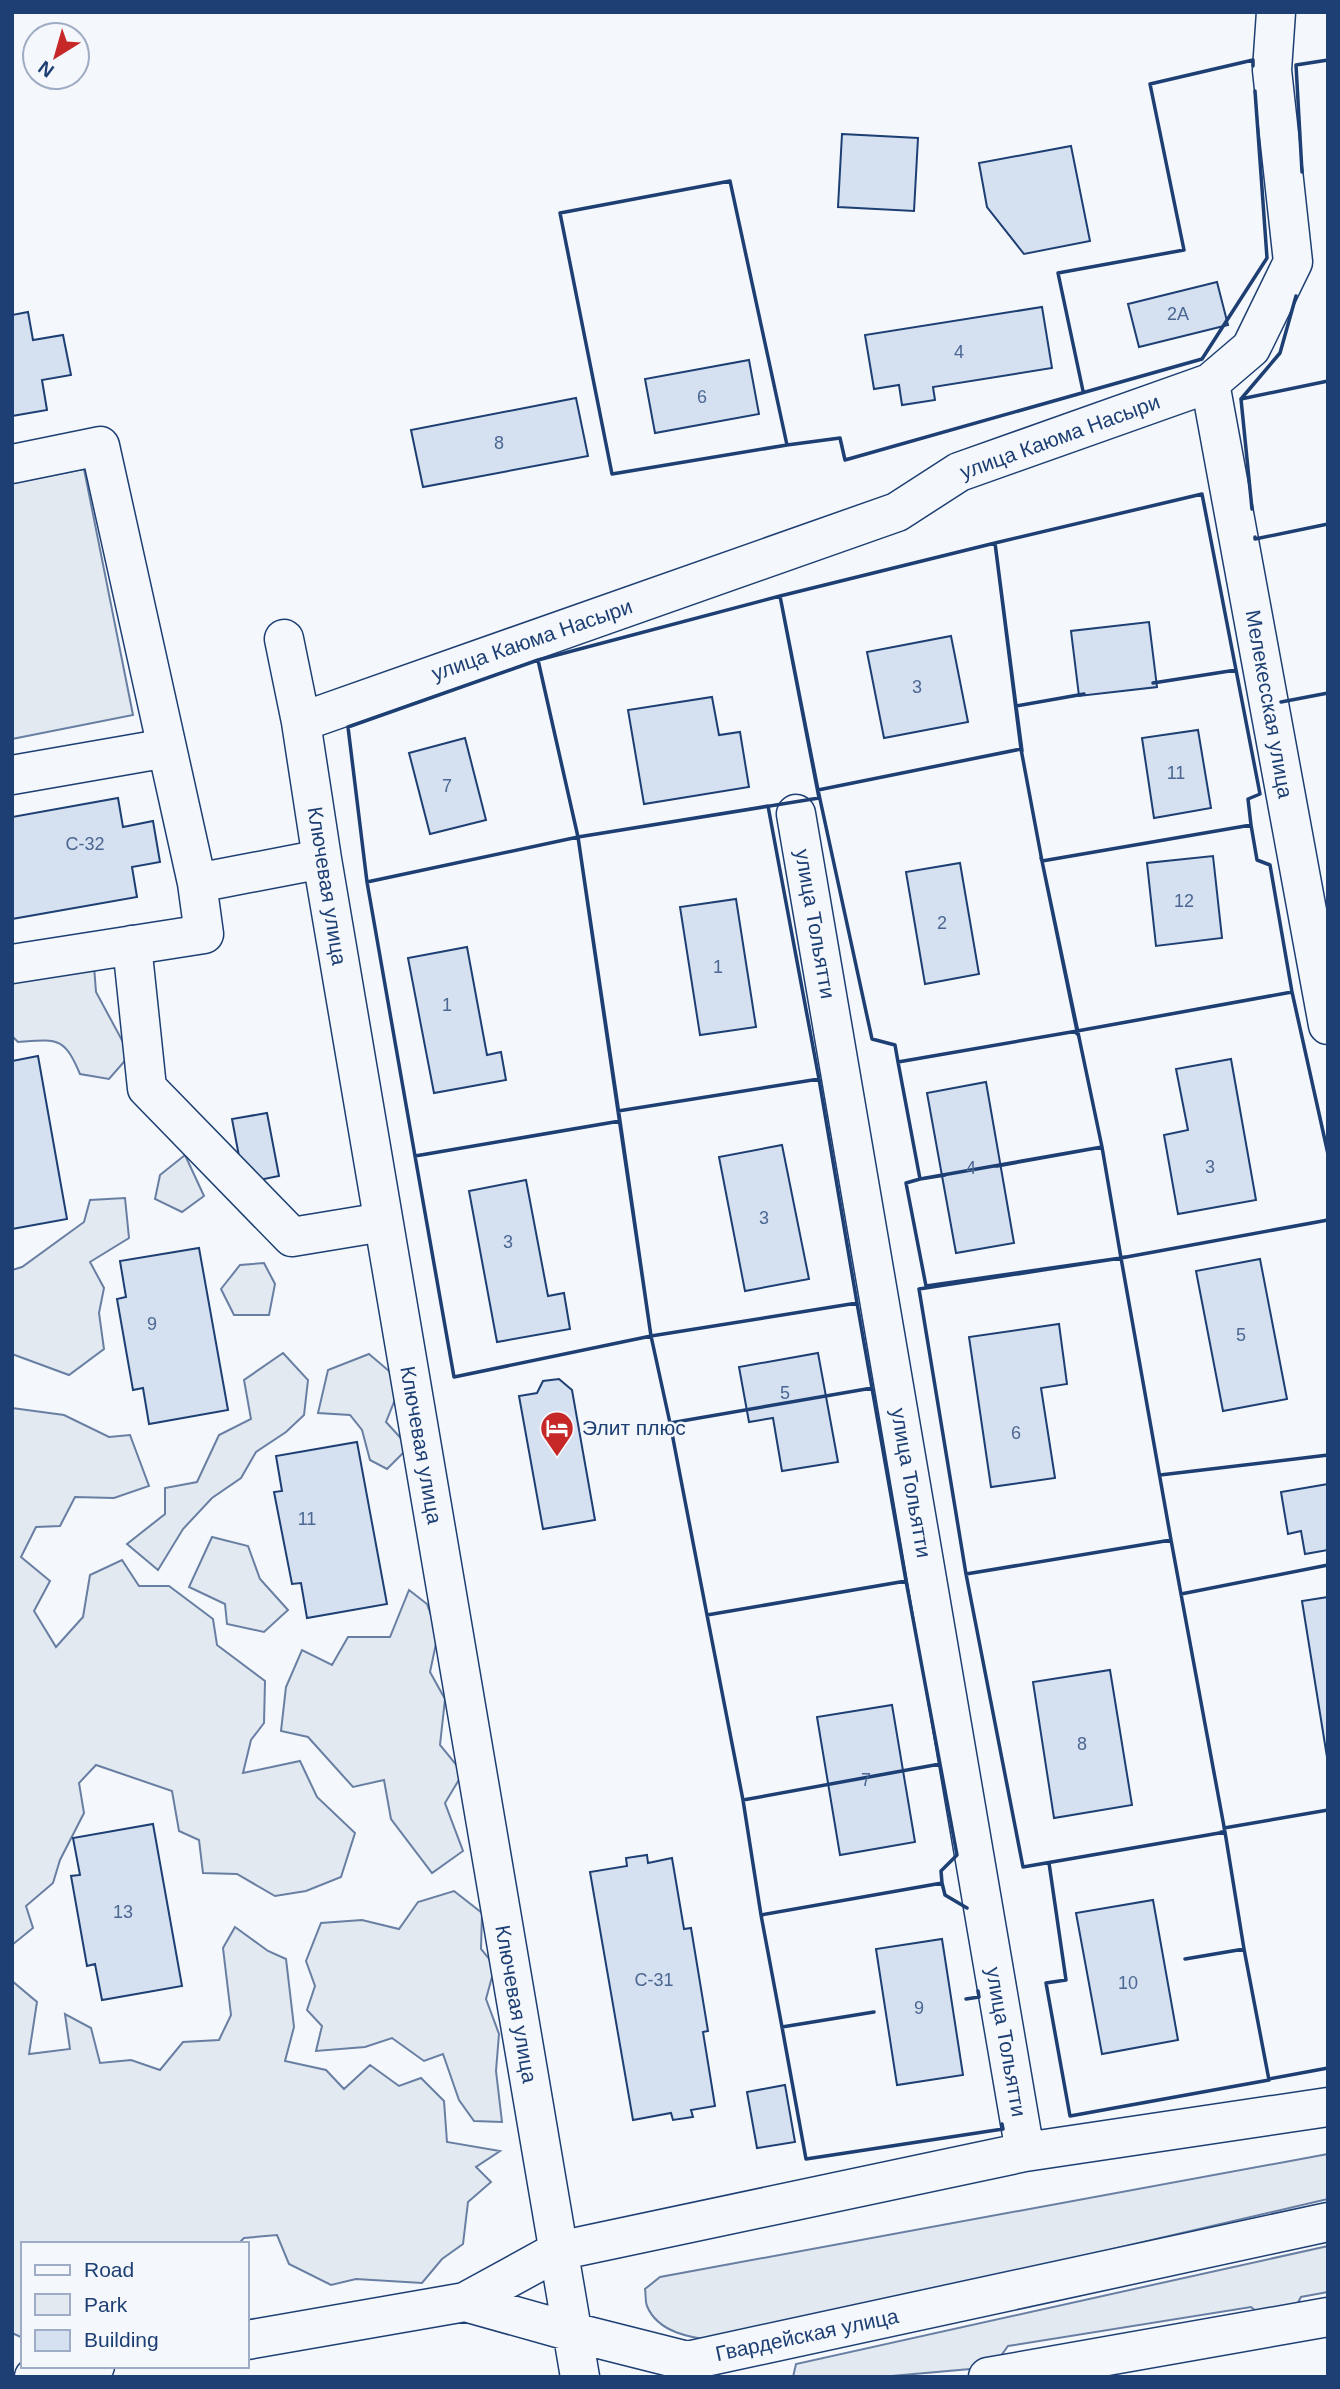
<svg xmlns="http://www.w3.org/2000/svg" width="1340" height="2389" font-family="Helvetica,sans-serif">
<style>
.green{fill:#e3e9f0;stroke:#687fa3;stroke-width:2}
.building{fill:#d5e0f0;stroke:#1d3f73;stroke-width:2}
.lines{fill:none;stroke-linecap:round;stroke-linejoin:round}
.minor-casing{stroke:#1d3f73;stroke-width:41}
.minor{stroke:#f4f7fb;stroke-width:38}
.wall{stroke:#1d3f73;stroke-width:3.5}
.labels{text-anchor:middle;stroke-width:5;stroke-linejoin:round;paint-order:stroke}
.number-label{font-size:18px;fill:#4b6792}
.street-label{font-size:21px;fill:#1d3f73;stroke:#f4f7fb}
.poi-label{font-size:21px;fill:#1d3f73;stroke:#f4f7fb;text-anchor:start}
</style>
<rect width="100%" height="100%" fill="#f4f7fb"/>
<path class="green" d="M 84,469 L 133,715 L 12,739 L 12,483 Z
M 94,966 L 96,992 L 130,1055 L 109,1079 L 80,1074 C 64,1036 57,1039 18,1042 L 12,1036 L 12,976 Z
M 185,1155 L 204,1196 L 182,1212 L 155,1199 L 160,1175 Z
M 125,1198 L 129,1238 L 90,1262 L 104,1288 L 99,1313 L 104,1349 L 69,1375 L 12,1354 L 12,1270 L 22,1267 L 84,1222 L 90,1200 Z
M 264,1263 L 275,1284 L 269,1315 L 234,1315 L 221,1289 L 240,1265 Z
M 283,1353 L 308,1380 L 304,1415 L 286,1432 L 256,1452 L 241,1478 L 212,1498 L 183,1529 L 158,1570 L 127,1544 L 165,1514 L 165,1488 L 197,1482 L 219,1435 L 251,1419 L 244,1380 Z
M 369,1354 L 402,1382 L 386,1422 L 409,1447 L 387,1469 L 370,1460 L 362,1430 L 350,1415 L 318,1413 L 328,1370 Z
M 12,1408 L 64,1415 L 109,1437 L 130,1435 L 149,1486 L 114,1498 L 75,1497 L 60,1526 L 36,1527 L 21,1557 L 50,1581 L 34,1611 L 56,1647 L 83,1617 L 90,1575 L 122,1560 L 139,1586 L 169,1586 L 213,1619 L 217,1645 L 265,1681 L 264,1723 L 251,1740 L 243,1773 L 300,1761 L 317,1797 L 355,1833 L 341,1877 L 306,1891 L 275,1896 L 237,1874 L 203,1873 L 199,1840 L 179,1831 L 172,1791 L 96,1765 L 79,1783 L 84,1813 L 60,1860 L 53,1883 L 26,1906 L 33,1928 L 12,1945 Z
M 212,1537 L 248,1546 L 260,1579 L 288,1610 L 264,1632 L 227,1624 L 225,1604 L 189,1587 Z
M 409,1590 L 427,1604 L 438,1634 L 430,1672 L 445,1699 L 440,1745 L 463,1773 L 445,1803 L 463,1851 L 432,1873 L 391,1819 L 384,1780 L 353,1787 L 308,1737 L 281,1731 L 286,1687 L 302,1650 L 332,1665 L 348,1637 L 390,1637 Z
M 454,1891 L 482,1913 L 481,1949 L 495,1966 L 486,1999 L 499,2034 L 496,2071 L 502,2122 L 474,2121 L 459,2100 L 443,2054 L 424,2061 L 392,2038 L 365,2047 L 316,2051 L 322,2026 L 307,2010 L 315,1986 L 306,1961 L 321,1923 L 362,1920 L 399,1929 L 418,1902 Z
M 235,1927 L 268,1951 L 286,1959 L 294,2027 L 285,2061 L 326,2070 L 344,2089 L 370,2065 L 399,2086 L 421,2078 L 444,2101 L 447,2142 L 500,2151 L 476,2167 L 491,2182 L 468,2202 L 463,2244 L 442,2259 L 422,2283 L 356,2279 L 331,2285 L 289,2264 L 277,2235 L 244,2238 L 238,2244 L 23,2244 L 23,2338 L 12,2333 L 12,1981 L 37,2002 L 29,2054 L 70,2049 L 65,2014 L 91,2028 L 100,2063 L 131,2060 L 160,2070 L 183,2042 L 219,2040 L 231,2015 L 223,1948 Z
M 1328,2154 L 1328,2199 L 717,2341 C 692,2338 658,2333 647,2306 C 645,2301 646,2294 645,2289 L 660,2277 Z
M 1328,2246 L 1328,2292 L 1301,2297 L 1292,2314 L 1266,2319 L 1251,2307 L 1008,2346 L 993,2367 L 880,2377 L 793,2377 L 796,2364 Z"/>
<path class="building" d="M 842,134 L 918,138 L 914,211 L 838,207 Z
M 1071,146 L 1090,241 L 1024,254 L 987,207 L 979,163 Z
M 1217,282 L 1228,325 L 1139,347 L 1128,304 Z
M 1042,307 L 1052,368 L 933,387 L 935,400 L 902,405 L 899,385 L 874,389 L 865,335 Z
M 28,312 L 33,340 L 63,335 L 71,375 L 42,380 L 47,410 L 12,416 L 12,315 Z
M 749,360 L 759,414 L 655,433 L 645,379 Z
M 576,398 L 588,456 L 423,487 L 411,430 Z
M 1149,622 L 1157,687 L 1079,696 L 1071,631 Z
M 951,636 L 968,722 L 884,738 L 867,652 Z
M 712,697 L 719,735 L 740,732 L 749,787 L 644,804 L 628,710 Z
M 1198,730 L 1211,808 L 1154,818 L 1142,738 Z
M 465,738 L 486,820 L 430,834 L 409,753 Z
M 118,798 L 123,827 L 153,821 L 160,862 L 132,867 L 137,897 L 12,919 L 12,817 Z
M 1213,856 L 1222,938 L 1156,946 L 1147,863 Z
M 960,863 L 979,974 L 925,984 L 906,872 Z
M 736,899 L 756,1027 L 700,1035 L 680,907 Z
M 467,947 L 487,1055 L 501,1052 L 506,1080 L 434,1093 L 408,958 Z
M 38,1056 L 67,1219 L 12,1229 L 12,1061 Z
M 1231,1059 L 1256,1200 L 1178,1214 L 1164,1135 L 1188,1130 L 1176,1069 Z
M 986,1082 L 1014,1243 L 956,1253 L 927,1093 Z
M 267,1113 L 279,1176 L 244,1183 L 232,1119 Z
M 782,1145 L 809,1279 L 745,1291 L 719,1157 Z
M 526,1180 L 548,1296 L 564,1293 L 570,1329 L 497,1342 L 469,1191 Z
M 199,1248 L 228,1410 L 149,1424 L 143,1388 L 133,1390 L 117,1299 L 126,1297 L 120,1261 Z
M 1260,1259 L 1287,1399 L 1223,1411 L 1196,1271 Z
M 1059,1324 L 1067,1384 L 1041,1388 L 1055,1478 L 991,1487 L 969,1337 Z
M 818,1353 L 838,1462 L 782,1471 L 773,1418 L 749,1422 L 739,1367 Z
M 559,1379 L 572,1390 L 595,1520 L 543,1529 L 519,1396 L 537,1393 L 543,1381 Z
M 357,1442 L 387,1604 L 307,1618 L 301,1583 L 292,1584 L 274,1492 L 282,1491 L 276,1456 Z
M 1328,1484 L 1328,1550 L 1305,1554 L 1301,1531 L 1288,1534 L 1281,1492 Z
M 1328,1597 L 1328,1757 L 1327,1757 L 1302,1601 Z
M 1110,1670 L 1132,1805 L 1054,1818 L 1033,1682 Z
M 892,1705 L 915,1842 L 840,1855 L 817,1717 Z
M 153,1824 L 182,1986 L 102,2000 L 95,1964 L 87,1966 L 71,1876 L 80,1875 L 73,1838 Z
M 647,1855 L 648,1863 L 672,1858 L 684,1929 L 691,1928 L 708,2031 L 703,2032 L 715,2106 L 691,2110 L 693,2117 L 673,2120 L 671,2113 L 633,2120 L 590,1872 L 627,1866 L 626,1858 Z
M 1153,1900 L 1178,2040 L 1102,2054 L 1076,1913 Z
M 942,1939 L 963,2075 L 897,2085 L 876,1949 Z
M 785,2085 L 795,2142 L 757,2148 L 747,2092 Z"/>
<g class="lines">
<g class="minor-casing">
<path id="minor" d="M 1210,383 L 1328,1025
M 12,464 L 100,446 L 197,883 L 322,859
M 284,639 L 301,722 L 322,859 L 580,2377
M 301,722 L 897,512 L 959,472 L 1210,383 L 1251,348 L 1293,262 L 1272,70 L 1276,12
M 12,775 L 167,748
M 796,814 L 1025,2152
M 132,945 L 147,1088 L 292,1237 L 383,1222
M 12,964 L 204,934 L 197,883
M 465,2302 L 558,2251 L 1025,2152 L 1328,2107
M 247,2340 L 465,2302 L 572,2332 L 687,2361 L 1328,2222
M 34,2377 L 95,2366
M 988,2377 L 1328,2317"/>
</g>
<use href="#minor" class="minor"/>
<path class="wall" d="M 1302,172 L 1296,65 L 1328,60
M 730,181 L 787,445 L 612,474 L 560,213 Z
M 1083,391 L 1058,273 L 1184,250 L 1150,84 L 1253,60 L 1253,66
M 1241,399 L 1280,353 L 1296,296
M 787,445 L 840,438 L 845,460 L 1202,359 L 1267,258 L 1255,91
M 1252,509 L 1241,399 L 1328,381
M 1255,537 L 1255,539 L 1328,524
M 995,543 L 1021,749 L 818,790 L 780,596 Z
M 780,596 L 819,798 L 578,837 L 538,660 Z
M 1153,683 L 1236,670
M 1153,683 L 1236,670
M 1281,702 L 1328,693
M 1022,751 L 1016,706 L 1084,694
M 768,806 L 819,1079 L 618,1111 L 578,837 Z
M 1251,825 L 1257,860 L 1270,865 L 1292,992 L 1077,1031 L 1042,861 Z
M 578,837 L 367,882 L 348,727 L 538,660 L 578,837 L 620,1121 L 415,1156 L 367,882 L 578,837
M 1041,858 L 1042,861 L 1251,825 L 1248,799 L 1260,794 L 1202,494 L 995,543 L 1016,706 L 1084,694
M 1077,1034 L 1077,1031 L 1292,992 L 1328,1154
M 819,1079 L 857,1303 L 651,1336 L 618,1111 Z
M 620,1121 L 651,1336 L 454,1377 L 415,1156 Z
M 1102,1147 L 1121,1258 L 1125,1257
M 1102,1147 L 1121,1258 L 926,1286 L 906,1183 L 920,1179 Z
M 997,1166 L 1102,1147 L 1042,861 L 1021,749 L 818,790 L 872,1039 L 895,1045 L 898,1062 L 1077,1031
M 945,1175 L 920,1179 L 898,1062 L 1077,1031
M 1121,1258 L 1171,1540 L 966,1574 L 919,1289 L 1121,1258 L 1328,1220
M 857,1303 L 872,1388 L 670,1423 L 651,1336 Z
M 872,1388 L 906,1581 L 707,1615 L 670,1423 Z
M 1160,1475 L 1328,1455
M 1171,1540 L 1225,1832 L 1023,1867 L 966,1574 Z
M 906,1581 L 940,1764 L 743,1800 L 707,1615 Z
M 1181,1594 L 1328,1565
M 940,1764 L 957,1855 L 941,1871 L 942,1883 L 761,1915 L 743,1800 Z
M 1224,1828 L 1328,1810
M 1221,1832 L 1225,1832 L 1244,1949
M 1049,1863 L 1066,1980 L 1046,1983 L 1070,2116 L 1269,2080 L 1244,1949 L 1185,1959
M 942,1883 L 945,1895 L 967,1908
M 763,1915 L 761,1915 L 782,2027 L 874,2012
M 966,1999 L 979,1997 L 978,1991
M 782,2027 L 806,2159 L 1003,2129 L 1002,2124
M 1269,2079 L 1328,2068"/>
</g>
<defs>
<g id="hotel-pin" transform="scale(1.75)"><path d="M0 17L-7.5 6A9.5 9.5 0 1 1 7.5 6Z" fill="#c62828" stroke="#f4f7fb"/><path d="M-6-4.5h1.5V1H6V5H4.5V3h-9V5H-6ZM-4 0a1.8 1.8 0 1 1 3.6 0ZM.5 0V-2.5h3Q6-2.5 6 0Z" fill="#fff"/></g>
</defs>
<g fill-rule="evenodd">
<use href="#hotel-pin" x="557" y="1428"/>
</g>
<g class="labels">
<g class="number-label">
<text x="1178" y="320">2А</text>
<text x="959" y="358">4</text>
<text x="702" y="403">6</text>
<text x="499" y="449">8</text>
<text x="917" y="693">3</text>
<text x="1176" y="779">11</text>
<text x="447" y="792">7</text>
<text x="85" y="850">С-32</text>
<text x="1184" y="907">12</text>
<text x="942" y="929">2</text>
<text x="718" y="973">1</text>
<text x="447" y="1011">1</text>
<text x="1210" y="1173">3</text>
<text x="971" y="1174">4</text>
<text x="764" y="1224">3</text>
<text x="508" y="1248">3</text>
<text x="152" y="1330">9</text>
<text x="1241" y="1341">5</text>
<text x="785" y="1399">5</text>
<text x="1016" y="1439">6</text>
<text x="307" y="1525">11</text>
<text x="1082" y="1750">8</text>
<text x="866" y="1786">7</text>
<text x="123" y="1918">13</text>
<text x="654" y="1986">С-31</text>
<text x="1128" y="1989">10</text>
<text x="919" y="2014">9</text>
</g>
<g class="street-label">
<text transform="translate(1060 437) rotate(-20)" y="7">улица Каюма Насыри</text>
<text transform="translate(532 640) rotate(-19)" y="7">улица Каюма Насыри</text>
<text transform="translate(1269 704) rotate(80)" y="7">Мелекесская улица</text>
<text transform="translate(327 886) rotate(81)" y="7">Ключевая улица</text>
<text transform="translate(815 924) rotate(80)" y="7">улица Тольятти</text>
<text transform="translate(421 1445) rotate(80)" y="7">Ключевая улица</text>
<text transform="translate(911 1483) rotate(80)" y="7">улица Тольятти</text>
<text transform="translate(516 2004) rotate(80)" y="7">Ключевая улица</text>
<text transform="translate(1006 2042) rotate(80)" y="7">улица Тольятти</text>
<text transform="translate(807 2335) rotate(-12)" y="7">Гвардейская улица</text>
</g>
<g class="poi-label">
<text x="582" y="1435">Элит плюс</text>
</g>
</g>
<rect width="1340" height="2389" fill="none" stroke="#1d3f73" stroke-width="28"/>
<rect x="21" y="2242" width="228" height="126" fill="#f4f7fb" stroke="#9eadc5" stroke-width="2"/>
<rect x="35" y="2265" width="35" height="10" fill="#f4f7fb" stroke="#9eadc5" stroke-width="2"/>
<text x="84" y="2277" font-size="21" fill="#1d3f73">Road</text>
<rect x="35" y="2294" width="35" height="21" fill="#e3e9f0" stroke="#9eadc5" stroke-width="2"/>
<text x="84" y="2312" font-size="21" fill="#1d3f73">Park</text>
<rect x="35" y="2330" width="35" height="21" fill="#d5e0f0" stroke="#9eadc5" stroke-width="2"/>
<text x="84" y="2347" font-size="21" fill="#1d3f73">Building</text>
<g transform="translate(56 56) rotate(217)"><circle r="33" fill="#f4f7fb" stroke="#9eadc5" stroke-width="2"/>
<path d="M0-5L12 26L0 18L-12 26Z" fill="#c62828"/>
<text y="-10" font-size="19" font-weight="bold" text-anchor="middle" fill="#1d3f73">N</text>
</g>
</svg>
